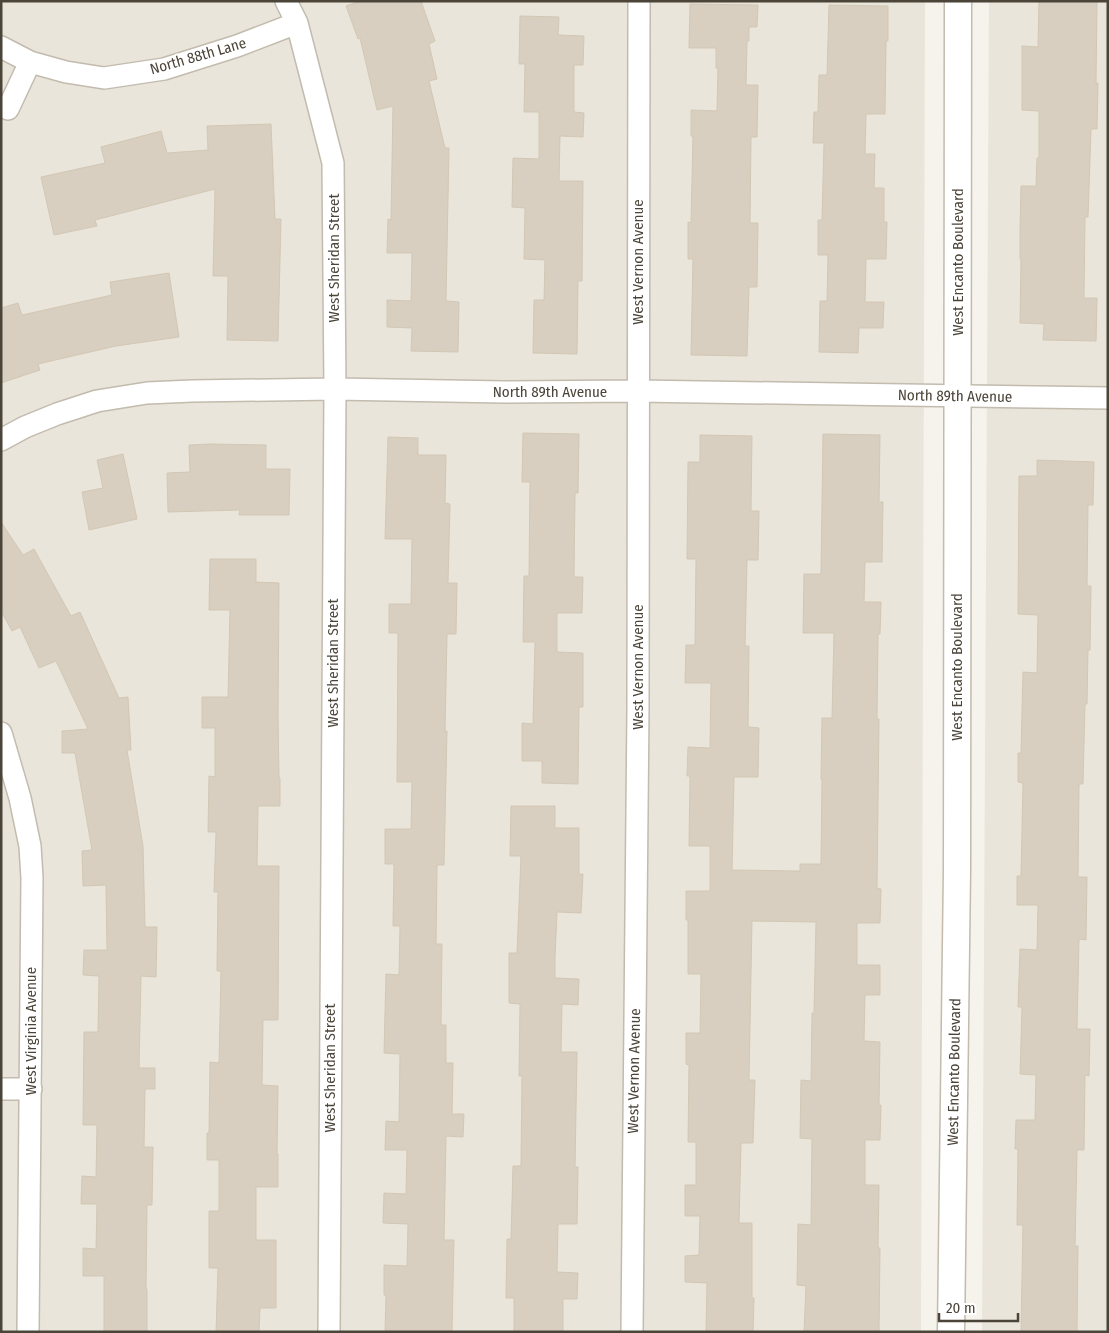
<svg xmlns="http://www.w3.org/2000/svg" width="1109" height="1333" font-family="'Fira Sans Condensed',sans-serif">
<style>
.residential{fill:#eae5da}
.building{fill:#d8cfc1;stroke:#d3c7b4}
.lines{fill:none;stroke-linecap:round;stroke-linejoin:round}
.minor-casing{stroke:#c2bbae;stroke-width:24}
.tertiary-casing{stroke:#c2bbae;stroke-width:29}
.minor{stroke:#fff;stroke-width:21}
.tertiary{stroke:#fff;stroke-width:26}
.labels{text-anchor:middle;stroke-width:4;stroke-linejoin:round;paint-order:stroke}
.street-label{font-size:15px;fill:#4b4439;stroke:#fff}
</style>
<rect width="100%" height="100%" fill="#f6f3ec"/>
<path class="residential" d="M 1,1 L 925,1 L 921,1332 L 1,1332 Z
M 989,1 L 1108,1 L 1108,1332 L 982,1332 Z"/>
<path class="building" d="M 360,1 L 421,1 L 435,41 L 429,44 L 437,79 L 429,81 L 445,148 L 449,148 L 446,301 L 459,302 L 458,352 L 411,351 L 412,328 L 387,327 L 387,300 L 411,301 L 412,253 L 387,253 L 388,219 L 391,220 L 393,106 L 377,110 L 360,38 L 358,39 L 346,6 Z
M 1039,1 L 1097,1 L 1096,83 L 1098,83 L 1097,129 L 1091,129 L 1088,217 L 1085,217 L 1084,298 L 1097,298 L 1096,341 L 1043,340 L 1044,324 L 1020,323 L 1021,259 L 1020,259 L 1020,229 L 1021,186 L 1036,186 L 1037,158 L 1039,158 L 1039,111 L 1022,110 L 1022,46 L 1038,47 Z
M 690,4 L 758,5 L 757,27 L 749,27 L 749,41 L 747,41 L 746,85 L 758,85 L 757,137 L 751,137 L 750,223 L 758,223 L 757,287 L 749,287 L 747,356 L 691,355 L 693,259 L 688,259 L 688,222 L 691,223 L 693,136 L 691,136 L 691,110 L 717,111 L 718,68 L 716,68 L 716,48 L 689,48 Z
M 829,5 L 888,6 L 888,41 L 886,41 L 885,114 L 866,114 L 865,154 L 875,154 L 874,188 L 884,188 L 884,222 L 887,222 L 886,259 L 866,259 L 865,302 L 884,302 L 883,328 L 859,328 L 858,353 L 819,352 L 820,301 L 827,301 L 828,255 L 818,255 L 818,220 L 822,220 L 824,143 L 813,143 L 814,112 L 818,112 L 819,75 L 827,75 Z
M 520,16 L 559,17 L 558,35 L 584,36 L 583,65 L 574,65 L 574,112 L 584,113 L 583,137 L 560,136 L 559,181 L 583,181 L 582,281 L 578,281 L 577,354 L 533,353 L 534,300 L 544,300 L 545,260 L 524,259 L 525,208 L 512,207 L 513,158 L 539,159 L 539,112 L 524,112 L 525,64 L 519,64 Z
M 271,124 L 275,219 L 281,219 L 278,341 L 227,340 L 228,276 L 213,276 L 215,189 L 95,220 L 97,226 L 54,235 L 41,177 L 105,163 L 101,147 L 161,131 L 167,153 L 208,150 L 207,126 Z
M 169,273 L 179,337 L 116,346 L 38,364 L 40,370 L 1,383 L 1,308 L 18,303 L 22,315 L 112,295 L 110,282 Z
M 523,433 L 579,434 L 578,493 L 575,493 L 574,577 L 583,577 L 582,613 L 557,613 L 557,652 L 583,653 L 583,707 L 579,707 L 578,784 L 542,783 L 542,761 L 522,761 L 522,723 L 533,724 L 535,642 L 523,642 L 524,576 L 529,576 L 530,482 L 522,482 Z
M 823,434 L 880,435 L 879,502 L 883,502 L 882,562 L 865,562 L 864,602 L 881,602 L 880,634 L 878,634 L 877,719 L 879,719 L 877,888 L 881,889 L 880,923 L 857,923 L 857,965 L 880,965 L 880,995 L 865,995 L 864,1041 L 880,1042 L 879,1105 L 881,1105 L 880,1140 L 865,1140 L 865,1185 L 879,1185 L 878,1248 L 880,1248 L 879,1332 L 804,1332 L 806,1286 L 797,1285 L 798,1224 L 811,1225 L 812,1139 L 800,1138 L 801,1080 L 811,1081 L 812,1013 L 814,1013 L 816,922 L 752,921 L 749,1080 L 755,1080 L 753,1143 L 741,1143 L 739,1223 L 752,1223 L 752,1298 L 754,1298 L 753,1332 L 706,1332 L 707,1283 L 685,1282 L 685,1256 L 699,1255 L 700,1216 L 685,1216 L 685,1185 L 696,1185 L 696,1142 L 688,1142 L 689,1065 L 686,1064 L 686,1033 L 700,1033 L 701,974 L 688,974 L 688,920 L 686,920 L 686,891 L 710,891 L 710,846 L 689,846 L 690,776 L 687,776 L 688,747 L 710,748 L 711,683 L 685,683 L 686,645 L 695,645 L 696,559 L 687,559 L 688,462 L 700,462 L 700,435 L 752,436 L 751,511 L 759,511 L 758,560 L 747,560 L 745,646 L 749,646 L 748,727 L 759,728 L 758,777 L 734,777 L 732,870 L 800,871 L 800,864 L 821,864 L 822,779 L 821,779 L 822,718 L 832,718 L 834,633 L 803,633 L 804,574 L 821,574 Z
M 388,437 L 418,438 L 418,455 L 446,455 L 445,503 L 450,504 L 448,583 L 457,583 L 456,634 L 447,634 L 445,731 L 447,731 L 444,865 L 437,865 L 436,944 L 442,944 L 441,1025 L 446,1025 L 446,1063 L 453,1063 L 452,1114 L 464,1114 L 463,1137 L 446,1136 L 444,1240 L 454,1240 L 452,1332 L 385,1332 L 386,1295 L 384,1295 L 384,1265 L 407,1266 L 408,1224 L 383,1223 L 384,1193 L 406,1194 L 407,1150 L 385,1150 L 386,1121 L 399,1122 L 400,1054 L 384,1053 L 386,974 L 399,975 L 400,926 L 393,926 L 394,864 L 385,864 L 385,829 L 411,829 L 412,782 L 397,782 L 398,633 L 389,633 L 389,604 L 411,604 L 412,539 L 385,539 Z
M 210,444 L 266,445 L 266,469 L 290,469 L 289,515 L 239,515 L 240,510 L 168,512 L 167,473 L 190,472 L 189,445 Z
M 123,454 L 137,519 L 89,530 L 82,492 L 103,488 L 97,460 Z
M 1037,460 L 1094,462 L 1093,505 L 1088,505 L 1087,586 L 1091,586 L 1090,650 L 1088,650 L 1087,704 L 1085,704 L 1083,784 L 1079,784 L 1078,877 L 1087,877 L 1086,940 L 1079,939 L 1077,1029 L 1090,1029 L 1089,1076 L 1085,1075 L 1084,1150 L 1077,1150 L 1075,1246 L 1078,1246 L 1077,1332 L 1021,1332 L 1023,1225 L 1017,1225 L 1018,1149 L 1015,1149 L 1016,1120 L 1035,1120 L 1036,1075 L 1020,1074 L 1022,1007 L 1018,1007 L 1020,949 L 1037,950 L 1038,905 L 1017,905 L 1017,876 L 1021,876 L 1023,783 L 1018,782 L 1018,753 L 1021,753 L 1023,672 L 1037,673 L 1038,615 L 1018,614 L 1019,476 L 1037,476 Z
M 1,522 L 23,555 L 34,549 L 71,616 L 80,612 L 119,698 L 128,697 L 131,750 L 127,750 L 143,846 L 145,927 L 157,927 L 156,977 L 141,976 L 139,1068 L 155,1068 L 155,1089 L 145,1089 L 144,1147 L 153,1147 L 152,1205 L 147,1205 L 146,1289 L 147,1289 L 147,1332 L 104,1332 L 104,1276 L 83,1276 L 83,1248 L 96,1249 L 97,1204 L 81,1204 L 82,1176 L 96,1177 L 97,1125 L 83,1125 L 84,1032 L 98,1032 L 99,976 L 83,975 L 84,950 L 107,950 L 106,885 L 83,886 L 82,851 L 92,850 L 75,753 L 62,753 L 62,731 L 88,729 L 56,661 L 39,668 L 20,627 L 12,631 L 1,611 Z
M 210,559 L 256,559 L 256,582 L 279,583 L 278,717 L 279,778 L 280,778 L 280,806 L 258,806 L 257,866 L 279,866 L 278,1020 L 263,1020 L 262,1085 L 278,1086 L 277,1154 L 278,1154 L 278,1187 L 256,1187 L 256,1240 L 276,1240 L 276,1308 L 260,1308 L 259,1332 L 216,1332 L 218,1268 L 209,1268 L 209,1211 L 219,1211 L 219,1160 L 207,1160 L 207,1133 L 209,1133 L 210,1062 L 219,1063 L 221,971 L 217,971 L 218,892 L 214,892 L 216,832 L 208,832 L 209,776 L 215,777 L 215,728 L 202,728 L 202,697 L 228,697 L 230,610 L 209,610 Z
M 511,806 L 555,806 L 555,828 L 579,828 L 579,874 L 583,874 L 581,913 L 557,912 L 555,957 L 555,978 L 579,979 L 578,1005 L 562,1004 L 561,1052 L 577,1052 L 575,1167 L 578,1167 L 577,1224 L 558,1224 L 557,1272 L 578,1273 L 577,1299 L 563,1299 L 563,1332 L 514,1332 L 514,1298 L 506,1298 L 507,1239 L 511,1239 L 513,1166 L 521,1166 L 522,1076 L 519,1076 L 520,1004 L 509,1003 L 509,953 L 517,953 L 521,856 L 510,856 Z"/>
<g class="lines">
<g class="minor-casing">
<path id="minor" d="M 286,1 L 297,23 L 333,163 L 335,389 L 329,1332
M 1,47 L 30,62 L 66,72 L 104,78 L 164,69 L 237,46 L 297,23
M 8,109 L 30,62
M 1,440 L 25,427 L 57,414 L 97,401 L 147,393 L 192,391 L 335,389 L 504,392 L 638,391 L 1108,398
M 1,733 L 20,798 L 30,846 L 32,878 L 28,1332
M 1,1089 L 31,1089
M 632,1332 L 638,708 L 639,1"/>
</g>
<g class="tertiary-casing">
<path id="tertiary" d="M 951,1332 L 957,870 L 958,1"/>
</g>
<use href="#minor" class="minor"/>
<use href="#tertiary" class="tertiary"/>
</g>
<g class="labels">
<g class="street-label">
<text transform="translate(198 56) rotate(-16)" y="5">North 88th Lane</text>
<text transform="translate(334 258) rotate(-90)" y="5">West Sheridan Street</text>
<text transform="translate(638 262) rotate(-90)" y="5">West Vernon Avenue</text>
<text transform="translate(958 262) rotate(-90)" y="5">West Encanto Boulevard</text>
<text x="550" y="397">North 89th Avenue</text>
<text transform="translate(955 396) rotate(1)" y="5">North 89th Avenue</text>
<text transform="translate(333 663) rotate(-90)" y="5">West Sheridan Street</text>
<text transform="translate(638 667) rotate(-90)" y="5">West Vernon Avenue</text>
<text transform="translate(957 667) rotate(-90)" y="5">West Encanto Boulevard</text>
<text transform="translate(31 1031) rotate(-90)" y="5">West Virginia Avenue</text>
<text transform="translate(330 1068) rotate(-90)" y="5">West Sheridan Street</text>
<text transform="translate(634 1071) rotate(-89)" y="5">West Vernon Avenue</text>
<text transform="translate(954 1072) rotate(-89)" y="5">West Encanto Boulevard</text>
</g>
</g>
<rect width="1109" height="1333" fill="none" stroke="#4b4439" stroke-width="5"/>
<path d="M939 1313v8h79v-8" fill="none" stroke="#4b4439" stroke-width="2.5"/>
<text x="946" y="1313" font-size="15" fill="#4b4439" stroke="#ffffff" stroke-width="4" paint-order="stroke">20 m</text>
</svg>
